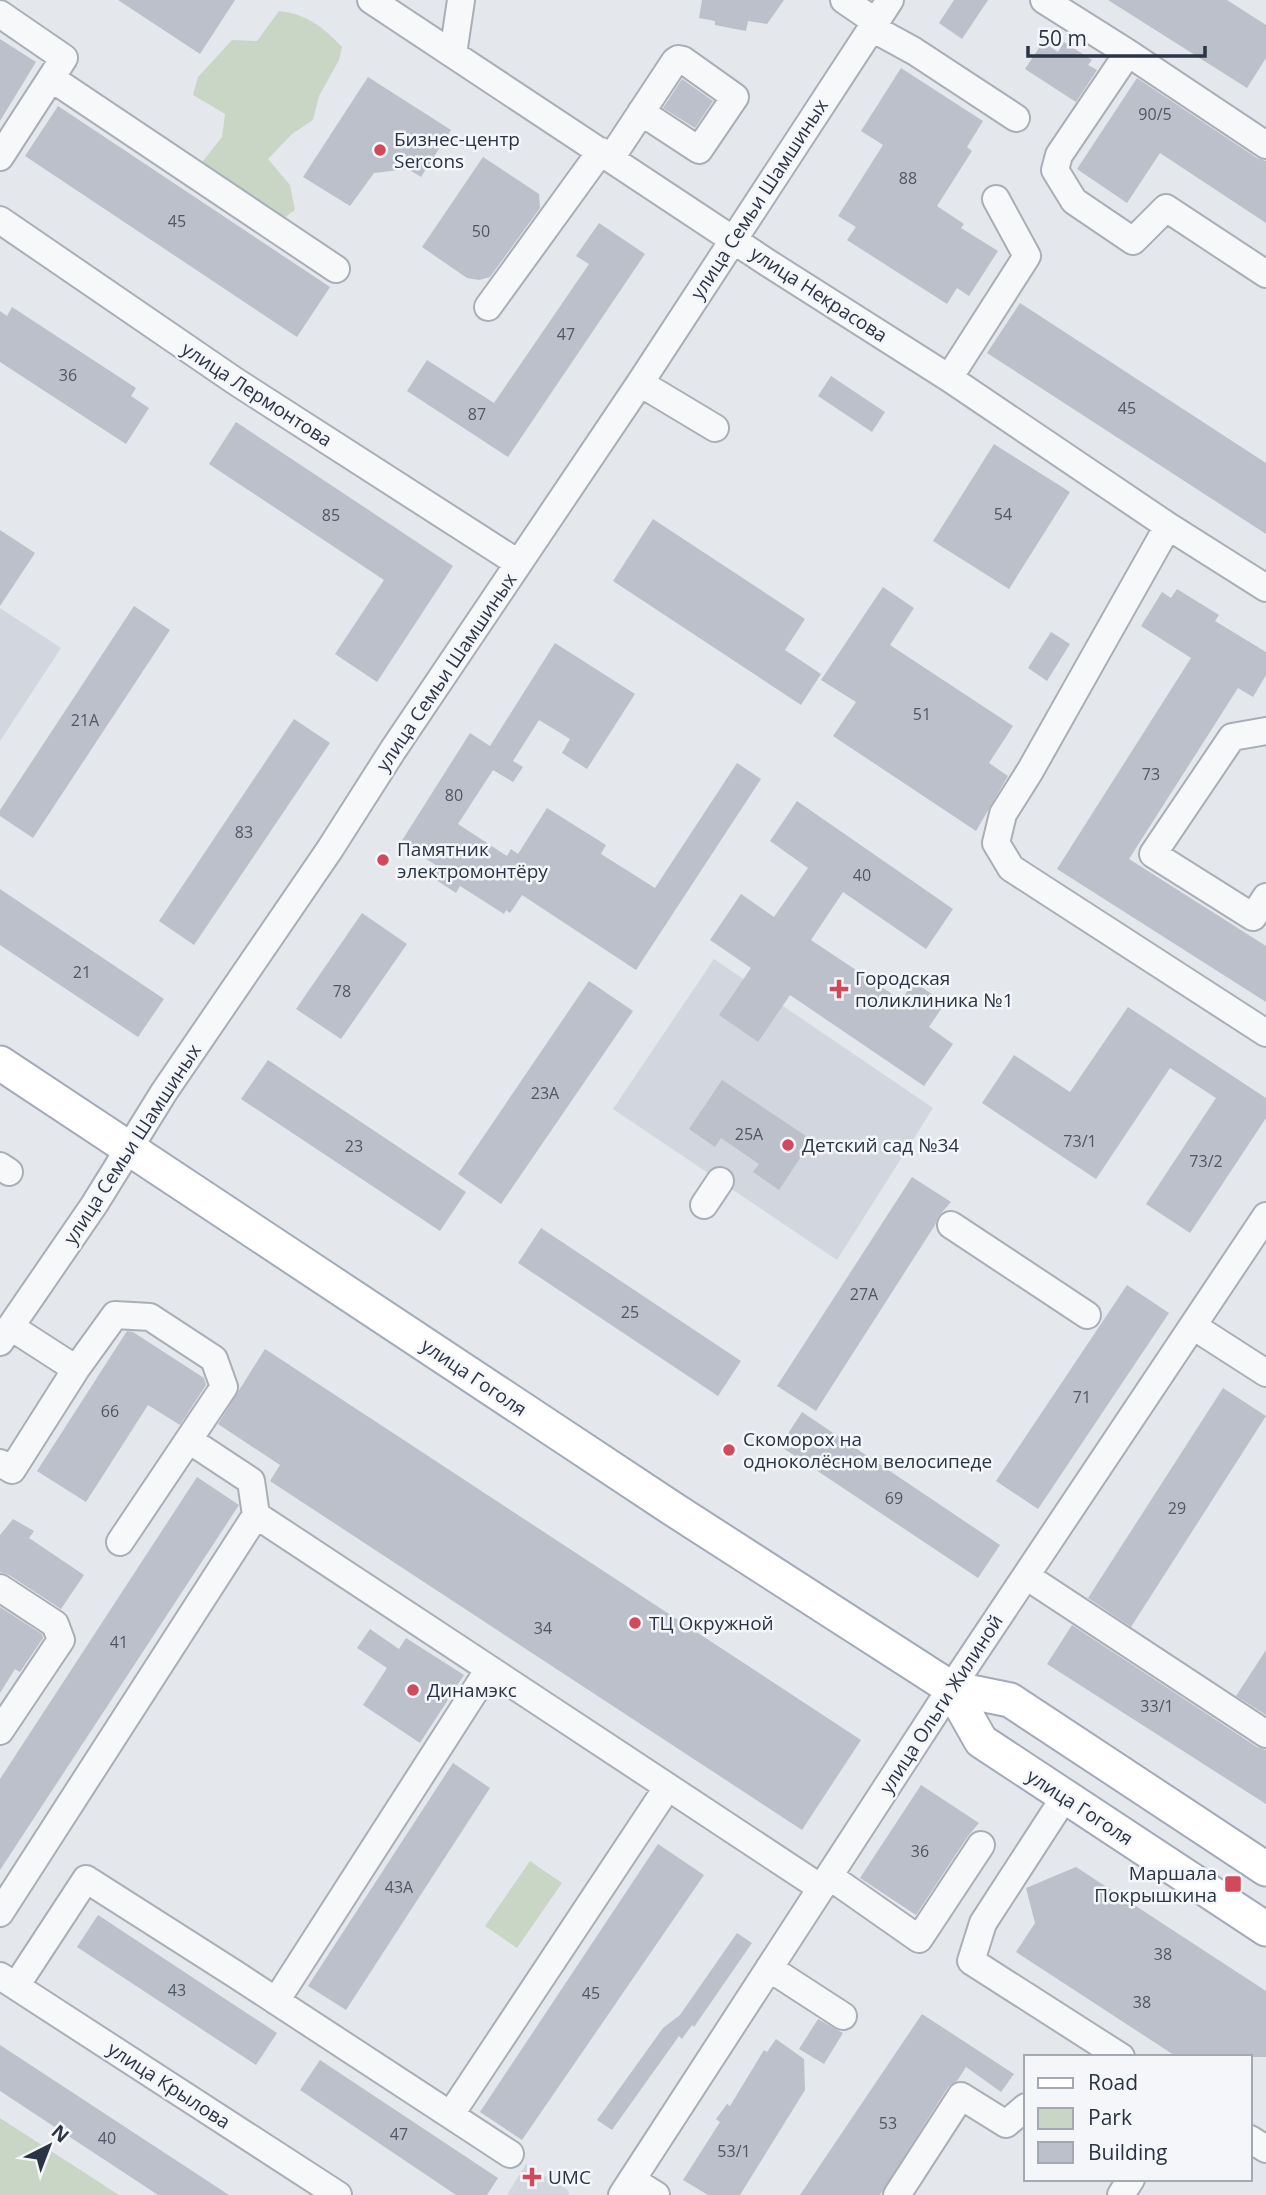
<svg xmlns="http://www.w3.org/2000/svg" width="1266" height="2195" font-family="'Open Sans',sans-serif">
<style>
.built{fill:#d2d6de}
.green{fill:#c9d6c5}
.building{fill:#bbc0ca}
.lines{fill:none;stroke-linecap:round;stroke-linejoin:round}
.minor-casing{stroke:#a9aeb7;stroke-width:30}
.major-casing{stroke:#a3abb8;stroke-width:37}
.minor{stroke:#f7f8fa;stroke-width:26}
.major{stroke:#fff;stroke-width:33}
.poi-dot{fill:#d1495b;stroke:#f4f6f9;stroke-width:2.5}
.labels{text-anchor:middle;stroke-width:5;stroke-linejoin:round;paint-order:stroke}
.number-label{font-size:16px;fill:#4f5766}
.poi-label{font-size:19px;fill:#2b3445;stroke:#f4f6f9;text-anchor:start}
.street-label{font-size:19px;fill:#2b3445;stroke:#f4f6f9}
</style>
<rect width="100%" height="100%" fill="#e4e7ec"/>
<path class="built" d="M 0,608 L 61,648 L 0,741 Z
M 714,959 L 933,1108 L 837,1260 L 613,1109 Z
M 526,2164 L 568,2190 L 569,2195 L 507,2195 Z"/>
<path class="green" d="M 279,11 C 307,14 323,27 342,47 L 339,60 L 319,96 L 313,120 L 292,134 L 268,159 L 290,185 L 295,210 L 274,225 L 203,177 L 203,161 L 222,137 L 225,114 L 193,95 L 198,77 L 232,40 L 257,41 Z
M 530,1861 L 562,1883 L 517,1948 L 485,1926 Z
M 0,2118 L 119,2195 L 0,2195 Z"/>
<path class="building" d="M 118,0 L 235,0 L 200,54 Z
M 702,0 L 784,0 L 767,24 L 748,21 L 746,31 L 715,25 L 715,21 L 699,18 Z
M 954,0 L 988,0 L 962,39 L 939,23 Z
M 1108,0 L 1227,0 L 1266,25 L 1266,58 L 1247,88 Z
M 0,39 L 36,62 L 0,121 Z
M 1043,42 L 1058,52 L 1064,42 L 1092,60 L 1088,65 L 1097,70 L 1076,102 L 1025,69 Z
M 901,68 L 983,121 L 967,147 L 972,151 L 937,206 L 964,224 L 961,228 L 998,251 L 969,296 L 957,288 L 947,304 L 847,240 L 856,227 L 838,216 L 883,145 L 861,131 Z
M 368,77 L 451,130 L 421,177 L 408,169 L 374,173 L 350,206 L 303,177 Z
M 1137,78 L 1257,158 L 1266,161 L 1266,223 L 1160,153 L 1127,203 L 1077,169 Z
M 682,79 L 713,101 L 695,128 L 663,108 Z
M 58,106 L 330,287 L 297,337 L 25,156 Z
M 483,157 L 539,194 L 540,208 L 490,277 L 479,280 L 467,278 L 422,247 Z
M 599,223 L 645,254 L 508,457 L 407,391 L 427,360 L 494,403 L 589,264 L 576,256 Z
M 1020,303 L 1266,463 L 1266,534 L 987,353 Z
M 12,307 L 136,388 L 131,396 L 149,408 L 126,444 L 0,362 L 0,311 L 7,316 Z
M 831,376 L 885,412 L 872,432 L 818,396 Z
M 236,422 L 453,566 L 377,682 L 335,654 L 384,580 L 209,464 Z
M 994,444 L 1070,492 L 1009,589 L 933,541 Z
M 653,519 L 805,619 L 785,650 L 821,674 L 801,705 L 613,581 Z
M 0,530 L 35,553 L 0,606 Z
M 883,587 L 914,608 L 890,645 L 1013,726 L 989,763 L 1008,776 L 976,831 L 833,736 L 856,702 L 821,680 Z
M 1177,589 L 1219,615 L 1215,621 L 1266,652 L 1266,675 L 1253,697 L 1238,688 L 1129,859 L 1266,946 L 1266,1002 L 1057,869 L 1191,658 L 1141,626 L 1162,592 L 1171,598 Z
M 134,606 L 170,630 L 33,838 L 0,816 L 0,810 Z
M 1051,632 L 1070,644 L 1047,681 L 1028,668 Z
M 555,643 L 635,694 L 587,769 L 562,753 L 570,739 L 539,720 L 513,761 L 523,767 L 513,782 L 493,770 L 458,824 L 507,856 L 511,849 L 518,854 L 547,808 L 606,845 L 601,854 L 655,888 L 737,763 L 761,779 L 636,970 L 522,895 L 510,913 L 506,910 L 504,914 L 460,886 L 456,893 L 430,876 L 437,866 L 401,842 L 470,733 L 490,746 Z
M 294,719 L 330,743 L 194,945 L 159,921 Z
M 797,801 L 953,909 L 926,949 L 843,892 L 811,940 L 901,1000 L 914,982 L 945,1003 L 929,1027 L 953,1044 L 924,1086 L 790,995 L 758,1042 L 719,1015 L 751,968 L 710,940 L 741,894 L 774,917 L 808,868 L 770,841 Z
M 0,889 L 164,999 L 138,1037 L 0,945 Z
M 362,913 L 407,944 L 341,1039 L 296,1009 Z
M 589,981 L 633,1011 L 501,1204 L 458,1174 Z
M 1128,1007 L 1266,1098 L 1266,1118 L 1190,1233 L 1146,1204 L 1216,1098 L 1170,1068 L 1096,1179 L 982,1103 L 1014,1055 L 1070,1092 Z
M 268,1060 L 466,1192 L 440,1231 L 241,1099 Z
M 722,1080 L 812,1140 L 779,1190 L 753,1172 L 759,1164 L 721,1138 L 715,1147 L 689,1129 Z
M 912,1177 L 951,1202 L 938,1217 L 935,1225 L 816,1411 L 777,1386 Z
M 541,1228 L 741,1361 L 718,1396 L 518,1263 Z
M 1127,1285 L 1169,1313 L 1038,1509 L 996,1481 Z
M 127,1331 L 133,1332 L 204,1378 L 206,1385 L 180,1425 L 148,1405 L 86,1502 L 37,1471 Z
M 265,1349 L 861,1740 L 802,1830 L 270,1481 L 280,1465 L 218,1424 Z
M 1223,1388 L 1266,1416 L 1131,1627 L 1088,1598 Z
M 802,1412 L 1000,1545 L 978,1578 L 780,1446 Z
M 197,1477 L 239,1505 L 0,1870 L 0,1779 Z
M 13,1519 L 34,1531 L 29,1538 L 84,1575 L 61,1609 L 9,1575 L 0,1572 L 0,1535 Z
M 0,1607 L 42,1634 L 43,1638 L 20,1672 L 15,1669 L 0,1693 Z
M 1072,1625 L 1257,1747 L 1266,1750 L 1266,1804 L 1047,1664 Z
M 370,1629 L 399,1649 L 406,1638 L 464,1675 L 420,1743 L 363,1705 L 387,1668 L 357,1648 Z
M 1266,1650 L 1266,1715 L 1236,1696 Z
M 453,1763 L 490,1788 L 346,2010 L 308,1986 Z
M 921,1785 L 979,1823 L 968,1836 L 916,1915 L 860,1878 Z
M 658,1844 L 704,1875 L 522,2140 L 480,2112 Z
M 1076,1867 L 1266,1991 L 1266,2057 L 1177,2057 L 1016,1952 L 1035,1923 L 1026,1888 Z
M 98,1915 L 277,2033 L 256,2065 L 77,1947 Z
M 737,1933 L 752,1943 L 694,2027 L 692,2025 L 682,2039 L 679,2036 L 612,2130 L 597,2120 L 663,2028 L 680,2015 Z
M 922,2014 L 1014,2074 L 1001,2092 L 966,2067 L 957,2081 L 948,2087 L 880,2195 L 800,2195 Z
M 818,2019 L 843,2033 L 824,2064 L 799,2049 Z
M 776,2039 L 804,2059 L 805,2090 L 740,2195 L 708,2195 L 683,2180 L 720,2122 L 716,2119 L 727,2104 L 730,2106 L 764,2050 L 767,2052 Z
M 0,2045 L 229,2195 L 158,2195 L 0,2091 Z
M 320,2060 L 498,2178 L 487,2195 L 456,2195 L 300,2090 Z"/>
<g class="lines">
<g class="minor-casing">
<path id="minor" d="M 371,0 L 768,263 L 949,378 L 1168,526 L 1266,588
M 844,0 L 876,22
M 1044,0 L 1128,53 L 1266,145
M 0,14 L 64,58 L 0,157
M 872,28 L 914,51 L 1016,118
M 1128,53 L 1059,155 L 1055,170 L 1074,201 L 1133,241 L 1166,208 L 1266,274
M 453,54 L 461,0
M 51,78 L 336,269
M 611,158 L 675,61 L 678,59 L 683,60 L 735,97 L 699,150 L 641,112
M 0,220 L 235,381 L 518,563
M 488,307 L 601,151
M 949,378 L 1027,256 L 996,199
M 640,383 L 715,428
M 1168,526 L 1030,771 L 1003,814 L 996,843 L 1011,868 L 1266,1033
M 1266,731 L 1232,737 L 1153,854 L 1253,917 L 1266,897
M 0,1166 L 9,1172
M 704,1205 L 720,1181
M 951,1225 L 1087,1315
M 1193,1326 L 1266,1373
M 11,1327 L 76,1369 L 115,1315 L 150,1317 L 214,1359 L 224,1387 L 120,1542
M 0,1342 L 94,1205 L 164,1092 L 330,849 L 393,750 L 640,383 L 890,0
M 189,1440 L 251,1481 L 256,1515 L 821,1888
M 0,1463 L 12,1470 L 76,1369
M 1026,1576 L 1266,1734
M 0,1588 L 55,1624 L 61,1640 L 0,1731
M 1064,1798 L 983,1923 L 971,1961 L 1121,2057
M 829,1876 L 919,1939 L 981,1845
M 0,1913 L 256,1515
M 769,1968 L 843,2016
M 0,1976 L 338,2195
M 16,1986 L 86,1879 L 235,1974 L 510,2154
M 276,2001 L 489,1669
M 451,2114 L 667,1788
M 1250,2139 L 1266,2149
M 632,2180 L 656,2195
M 622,2195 L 951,1688 L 1266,1216
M 897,2195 L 961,2096 L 1006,2124 L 1026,2107
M 1121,2195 L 1131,2179"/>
</g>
<g class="major-casing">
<path id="major" d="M 0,1063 L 673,1509 L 951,1688 L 1010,1700 L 1266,1869
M 951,1688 L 981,1741 L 1266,1929"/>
</g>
<use href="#minor" class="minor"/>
<use href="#major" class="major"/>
</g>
<g class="poi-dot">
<circle cx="380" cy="150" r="7"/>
<circle cx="383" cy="860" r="7"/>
<path d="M835.5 978.5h7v7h7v7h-7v7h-7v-7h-7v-7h7z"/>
<circle cx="788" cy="1145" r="7"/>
<circle cx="729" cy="1450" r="7"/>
<circle cx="635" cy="1623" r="7"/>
<circle cx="413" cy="1690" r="7"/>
<rect x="1224" y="1875" width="18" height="18" rx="3.5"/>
<path d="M528.5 2166.5h7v7h7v7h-7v7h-7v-7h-7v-7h7z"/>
</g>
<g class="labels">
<g class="number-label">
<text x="1155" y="120">90/5</text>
<text x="908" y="184">88</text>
<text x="177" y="227">45</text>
<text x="481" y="237">50</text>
<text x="566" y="340">47</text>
<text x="68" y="381">36</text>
<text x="1127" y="414">45</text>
<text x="477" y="420">87</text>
<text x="1003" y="520">54</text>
<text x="331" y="521">85</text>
<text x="922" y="720">51</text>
<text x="85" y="726">21А</text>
<text x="1151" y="780">73</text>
<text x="454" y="801">80</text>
<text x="244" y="838">83</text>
<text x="862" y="881">40</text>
<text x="82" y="978">21</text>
<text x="342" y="997">78</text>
<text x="545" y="1099">23А</text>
<text x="749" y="1140">25А</text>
<text x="1080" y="1147">73/1</text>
<text x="354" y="1152">23</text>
<text x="1206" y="1167">73/2</text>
<text x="864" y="1300">27А</text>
<text x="630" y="1318">25</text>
<text x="1082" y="1403">71</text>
<text x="110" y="1417">66</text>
<text x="894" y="1504">69</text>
<text x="1177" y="1514">29</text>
<text x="543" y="1634">34</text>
<text x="119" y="1648">41</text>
<text x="1157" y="1712">33/1</text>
<text x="920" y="1857">36</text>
<text x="399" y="1893">43А</text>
<text x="1163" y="1960">38</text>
<text x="177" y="1996">43</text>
<text x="591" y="1999">45</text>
<text x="1142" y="2008">38</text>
<text x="888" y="2129">53</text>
<text x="399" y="2140">47</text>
<text x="107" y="2144">40</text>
<text x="734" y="2157">53/1</text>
</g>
<g class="poi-label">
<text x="394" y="146">Бизнес-центр<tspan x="394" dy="22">Sercons</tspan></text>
<text x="397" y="856">Памятник<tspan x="397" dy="22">электромонтёру</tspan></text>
<text x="855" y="985">Городская<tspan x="855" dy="22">поликлиника №1</tspan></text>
<text x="802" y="1152">Детский сад №34</text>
<text x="743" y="1446">Скоморох на<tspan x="743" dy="22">одноколёсном велосипеде</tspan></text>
<text x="649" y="1630">ТЦ Окружной</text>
<text x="427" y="1697">Динамэкс</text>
<text x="1217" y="1880" text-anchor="end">Маршала<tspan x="1217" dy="22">Покрышкина</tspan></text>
<text x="548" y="2184">UMC</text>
</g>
<g class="street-label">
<text transform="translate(759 199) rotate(-57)" y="7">улица Семьи Шамшиных</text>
<text transform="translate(819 294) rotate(33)" y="7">улица Некрасова</text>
<text transform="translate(257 394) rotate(33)" y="7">улица Лермонтова</text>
<text transform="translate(446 672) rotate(-56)" y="7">улица Семьи Шамшиных</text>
<text transform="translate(132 1144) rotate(-57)" y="7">улица Семьи Шамшиных</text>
<text transform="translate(474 1377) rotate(34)" y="7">улица Гоголя</text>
<text transform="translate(941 1704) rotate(-57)" y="7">улица Ольги Жилиной</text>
<text transform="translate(1080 1807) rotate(33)" y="7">улица Гоголя</text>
<text transform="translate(169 2085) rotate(33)" y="7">улица Крылова</text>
</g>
</g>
<rect x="1024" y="2055" width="228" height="126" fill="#f4f6f9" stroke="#a4a8b1" stroke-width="2"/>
<rect x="1038" y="2078" width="35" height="10" fill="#ffffff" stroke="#a4a8b1" stroke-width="2"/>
<text x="1088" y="2090" font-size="21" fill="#2b3445">Road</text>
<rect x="1038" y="2108" width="35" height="21" fill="#c9d6c5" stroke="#a4a8b1" stroke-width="2"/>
<text x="1088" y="2125" font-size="21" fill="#2b3445">Park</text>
<rect x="1038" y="2142" width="35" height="21" fill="#bbc0ca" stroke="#a4a8b1" stroke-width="2"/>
<text x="1088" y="2160" font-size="21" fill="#2b3445">Building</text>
<g transform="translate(49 2146) rotate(42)" stroke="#f4f6f9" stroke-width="5" paint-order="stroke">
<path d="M0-5L12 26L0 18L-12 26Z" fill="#2b3445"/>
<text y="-10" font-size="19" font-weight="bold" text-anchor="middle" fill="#2b3445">N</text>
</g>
<path d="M1028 46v10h177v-10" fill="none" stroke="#2b3445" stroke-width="3.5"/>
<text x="1038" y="46" font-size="21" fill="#2b3445" stroke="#f4f6f9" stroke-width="5" paint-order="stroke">50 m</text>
</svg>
